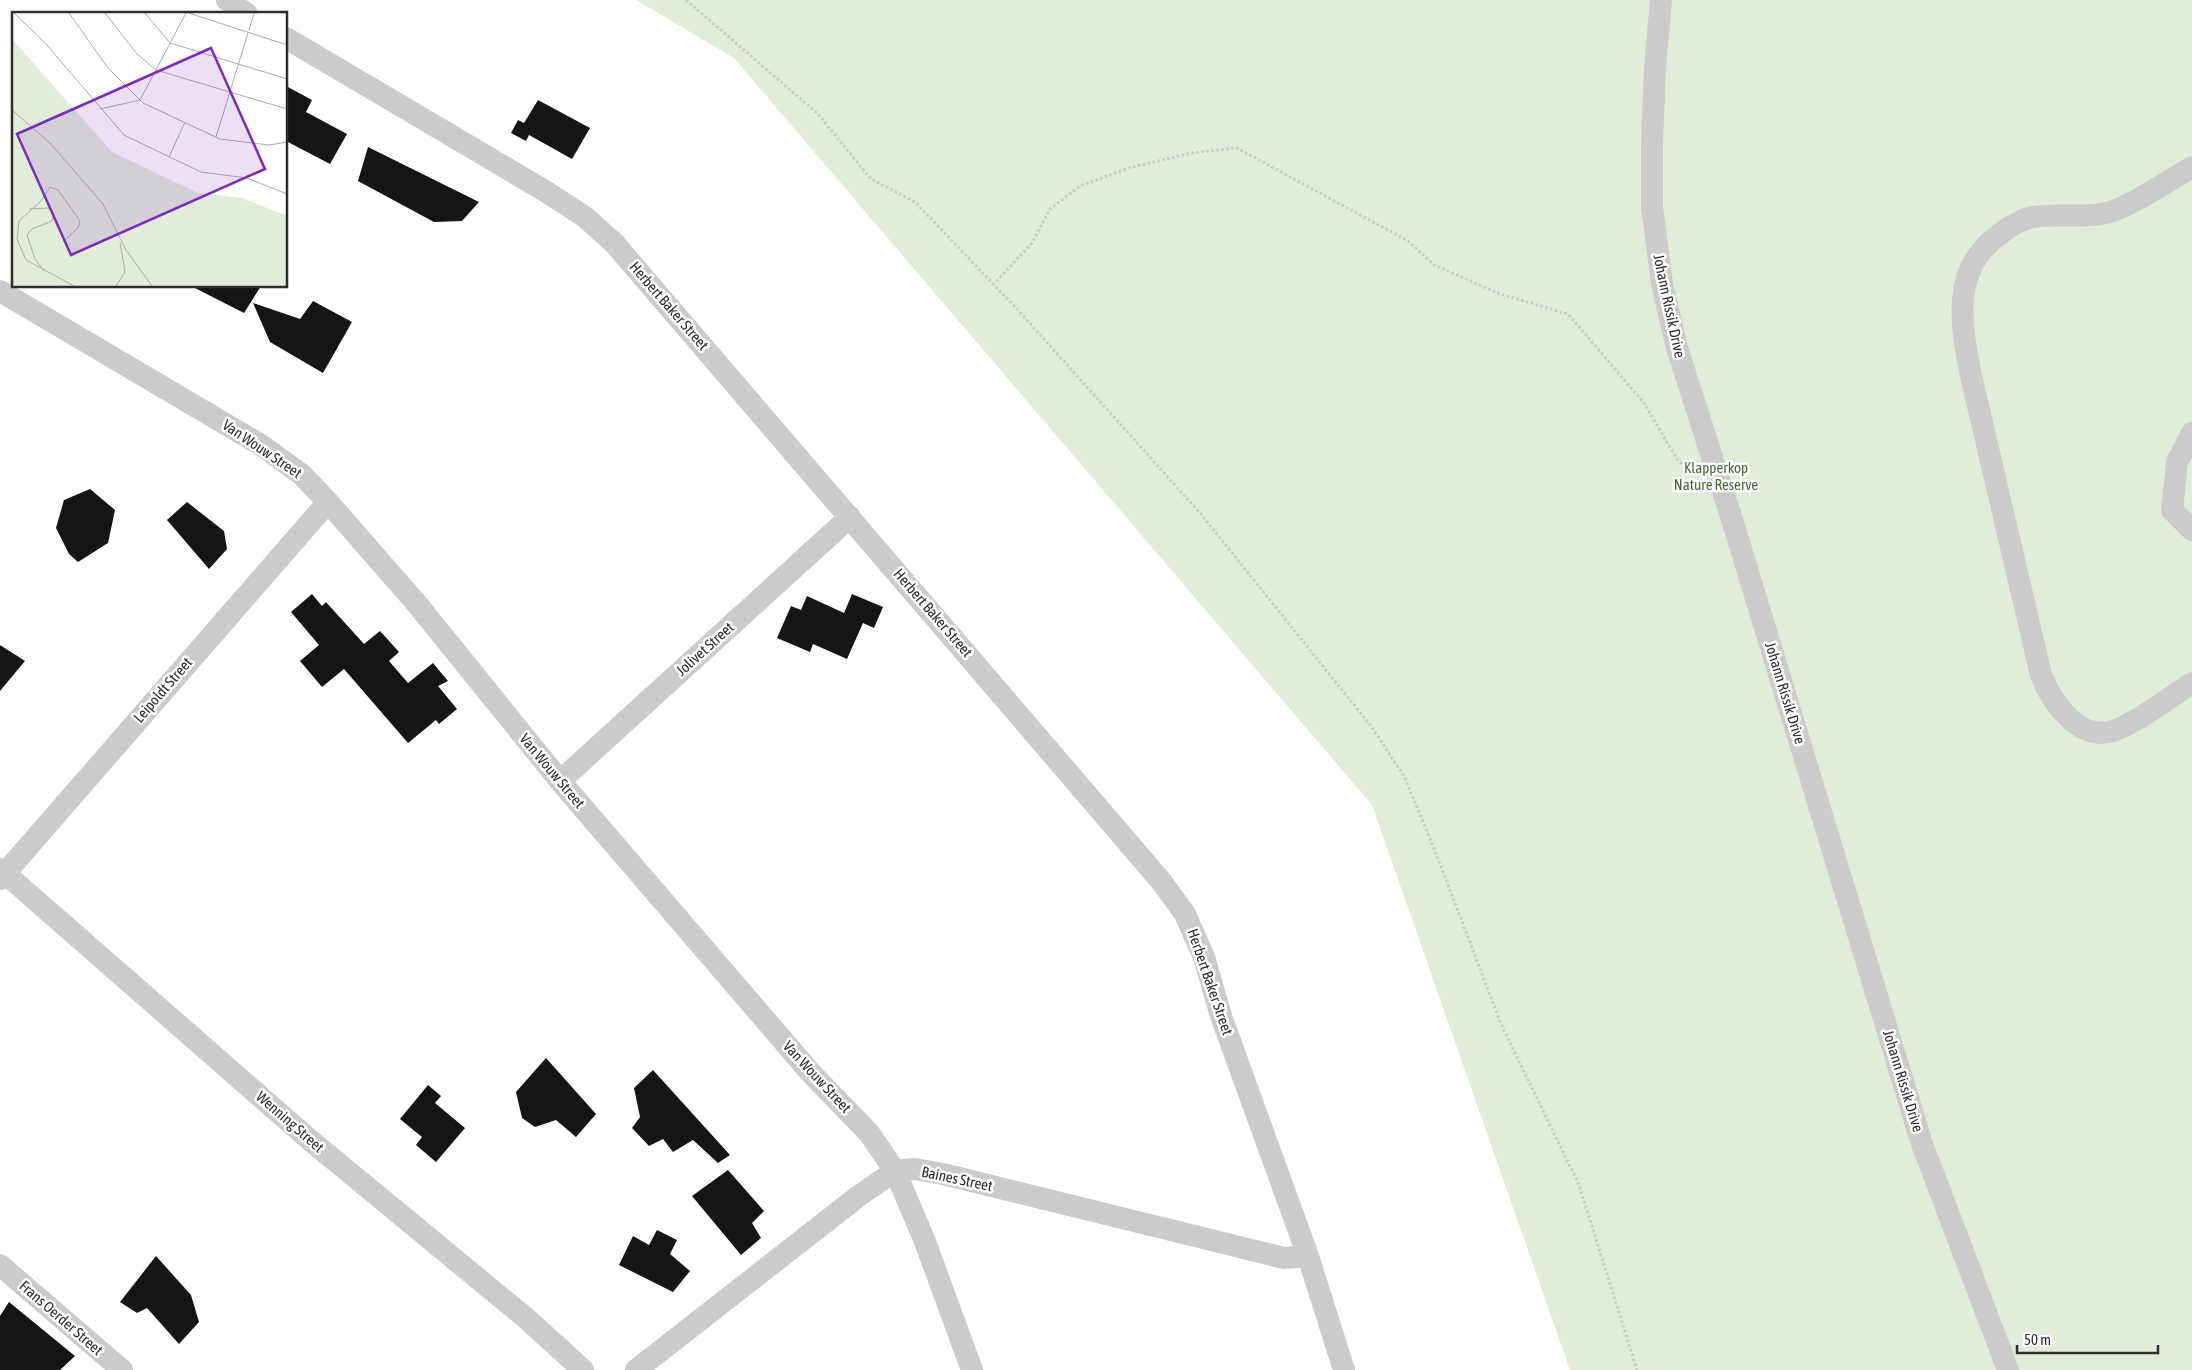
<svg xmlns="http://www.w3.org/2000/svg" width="2192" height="1370" font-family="'Asap Condensed',sans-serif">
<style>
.green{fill:#e2ecdb}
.building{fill:#151515}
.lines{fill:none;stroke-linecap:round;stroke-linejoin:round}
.path{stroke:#cbcbcb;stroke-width:3;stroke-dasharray:2.5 2.5;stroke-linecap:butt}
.minor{stroke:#cbcbcb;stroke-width:22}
.labels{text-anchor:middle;stroke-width:5;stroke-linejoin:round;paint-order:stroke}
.street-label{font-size:15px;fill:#2e2e2e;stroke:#fff}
.park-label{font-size:15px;fill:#4c6b3a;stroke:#fff}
.inset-road{fill:none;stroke:#ababab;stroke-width:1}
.view{fill:#7b2cbf;fill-opacity:0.15;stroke:#7b2cbf;stroke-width:2.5}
.inset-edge{fill:none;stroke:#2e2e2e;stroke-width:2.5}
</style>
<rect width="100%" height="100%" fill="#fff"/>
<path class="green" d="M 636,0 L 2192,0 L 2192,1370 L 1570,1370 L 1372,805 L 734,58 Z"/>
<path class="building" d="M 286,86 L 312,100 L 306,112 L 347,134 L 330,164 L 286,141 Z
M 538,100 L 590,128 L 572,159 L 529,135 L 526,141 L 511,133 L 518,120 L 524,123 Z
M 368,147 L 479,202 L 462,221 L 434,222 L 358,181 Z
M 191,286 L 261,286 L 244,313 Z
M 313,301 L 352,322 L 323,373 L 270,342 L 253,303 L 300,319 Z
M 90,489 L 115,510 L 108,543 L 78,562 L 69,554 L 56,528 L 64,500 Z
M 187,502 L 224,531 L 227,549 L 209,569 L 167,520 Z
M 312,594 L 322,606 L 326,602 L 364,644 L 380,631 L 399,652 L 389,661 L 408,683 L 433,663 L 448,681 L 438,686 L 457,709 L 439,724 L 436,720 L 408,743 L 344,669 L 322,687 L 300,661 L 319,645 L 291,612 Z
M 852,594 L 883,607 L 874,628 L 863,623 L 847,659 L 813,644 L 810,652 L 777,638 L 791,606 L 801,610 L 807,596 L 844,613 Z
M 0,645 L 25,661 L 0,691 Z
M 546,1058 L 596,1114 L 576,1137 L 556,1120 L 535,1127 L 522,1118 L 516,1092 Z
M 653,1070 L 730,1155 L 718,1163 L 693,1140 L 673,1152 L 663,1139 L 649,1146 L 632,1128 L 640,1117 L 634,1088 Z
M 428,1085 L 441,1096 L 435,1103 L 465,1128 L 436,1162 L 416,1145 L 422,1137 L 400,1119 Z
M 728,1170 L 764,1211 L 752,1223 L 761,1238 L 741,1255 L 692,1196 Z
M 657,1230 L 677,1240 L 670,1254 L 690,1271 L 673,1292 L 619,1265 L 633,1236 L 649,1245 Z
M 156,1256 L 191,1295 L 199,1322 L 179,1344 L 147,1308 L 137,1313 L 120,1302 Z
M 9,1302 L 75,1356 L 60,1370 L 0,1370 L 0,1316 Z"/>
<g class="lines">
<path class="path" d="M 686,0 L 818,114 L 871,179 L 915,202 L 1017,309 L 1200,513 L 1371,726 L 1404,776 L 1437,856 L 1501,1024 L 1579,1185 L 1637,1370
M 993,285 L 1032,243 L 1050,209 L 1080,186 L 1129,168 L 1191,153 L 1237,148 L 1408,241 L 1434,265 L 1500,294 L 1568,314 L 1644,403 L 1678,461 L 1694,468"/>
<path class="minor" d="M 227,0 L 247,14
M 1661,0 L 1655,69 L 1652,144 L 1652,207 L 1662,284 L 1677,348 L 1730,513 L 1922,1144 L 2008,1370
M 286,38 L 545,191 L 585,217 L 614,243 L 1161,881 L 1185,914 L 1204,957 L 1221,1016 L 1308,1256 L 1344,1370
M 2192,167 C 2167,181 2129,209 2101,214 C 2079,218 2056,213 2033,217 C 2021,219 2009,227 2000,234 C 1950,269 1961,325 1971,376 L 2041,675 C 2051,701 2079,742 2113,731 C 2138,722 2170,697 2192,683
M 0,291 L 261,445 L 301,474 L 328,502 L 417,604 L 560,781 L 810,1072 L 869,1133 L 895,1171 L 924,1239 L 972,1370
M 2192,433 L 2177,462 L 2172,510 L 2192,530
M 560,781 L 850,517
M 0,869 L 310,1140 L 527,1319 L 583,1370
M 0,879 L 328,502
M 0,1265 L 122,1370
M 636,1370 L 860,1195 L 895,1171 L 915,1169 L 943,1174 L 1284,1258 L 1308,1256"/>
</g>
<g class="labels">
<g class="street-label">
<text transform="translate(669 306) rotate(49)" y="5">Herbert Baker Street</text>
<text transform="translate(1669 306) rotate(78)" y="5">Johann Rissik Drive</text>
<text transform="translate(262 449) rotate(34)" y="5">Van Wouw Street</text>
<text transform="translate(933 613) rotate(49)" y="5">Herbert Baker Street</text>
<text transform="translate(705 649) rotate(-42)" y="5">Jolivet Street</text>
<text transform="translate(163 690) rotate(-49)" y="5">Leipoldt Street</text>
<text transform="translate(1785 693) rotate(73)" y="5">Johann Rissik Drive</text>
<text transform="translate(552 771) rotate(50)" y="5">Van Wouw Street</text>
<text transform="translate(1210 982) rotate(71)" y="5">Herbert Baker Street</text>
<text transform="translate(817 1077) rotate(47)" y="5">Van Wouw Street</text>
<text transform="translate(1903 1081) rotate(73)" y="5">Johann Rissik Drive</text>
<text transform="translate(290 1122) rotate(41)" y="5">Wenning Street</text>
<text transform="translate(957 1179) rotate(12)" y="5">Baines Street</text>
<text transform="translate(61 1318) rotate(41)" y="5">Frans Oerder Street</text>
</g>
<g class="park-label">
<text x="1716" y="473">Klapperkop<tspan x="1716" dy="17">Nature Reserve</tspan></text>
</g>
</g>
<g transform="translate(12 12)">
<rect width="275" height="275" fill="#fff"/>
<path d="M 0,27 L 100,140 L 186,181 L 230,186 L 275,204 L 275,274 L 0,274 Z" fill="#e2ecdb"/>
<path class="inset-road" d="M 2,1 L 33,31 L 112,123 L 189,160 L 235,166 L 275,182M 57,1 L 96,56 L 131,91 L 208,127 L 257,133 L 275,130M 93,1 L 125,42 L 144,58 L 275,97M 133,1 L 158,31 L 275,67M 177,1 L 275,33M 237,18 L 242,1M 88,97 L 128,88 L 174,1M 0,98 L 38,131 L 91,192 L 114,238 L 140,274M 204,125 L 236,21M 157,145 L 173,110M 17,197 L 37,196 L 42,202 L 40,209 L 20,217 L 15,223 L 23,247 L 32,259M 52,229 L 66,216 L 68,209 L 46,178 L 38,175 L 29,189 L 7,209 L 5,227 L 14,248 L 62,274M 104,274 L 113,260 L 108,230"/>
<path class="view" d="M 199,36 L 253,157 L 59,243 L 5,122 Z"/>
<rect width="275" height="275" class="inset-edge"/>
</g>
<path d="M2017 1345v8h141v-8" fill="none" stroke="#2e2e2e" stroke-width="2.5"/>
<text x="2024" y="1345" font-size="15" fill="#2e2e2e" stroke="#ffffff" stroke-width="4" paint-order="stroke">50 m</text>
</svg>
